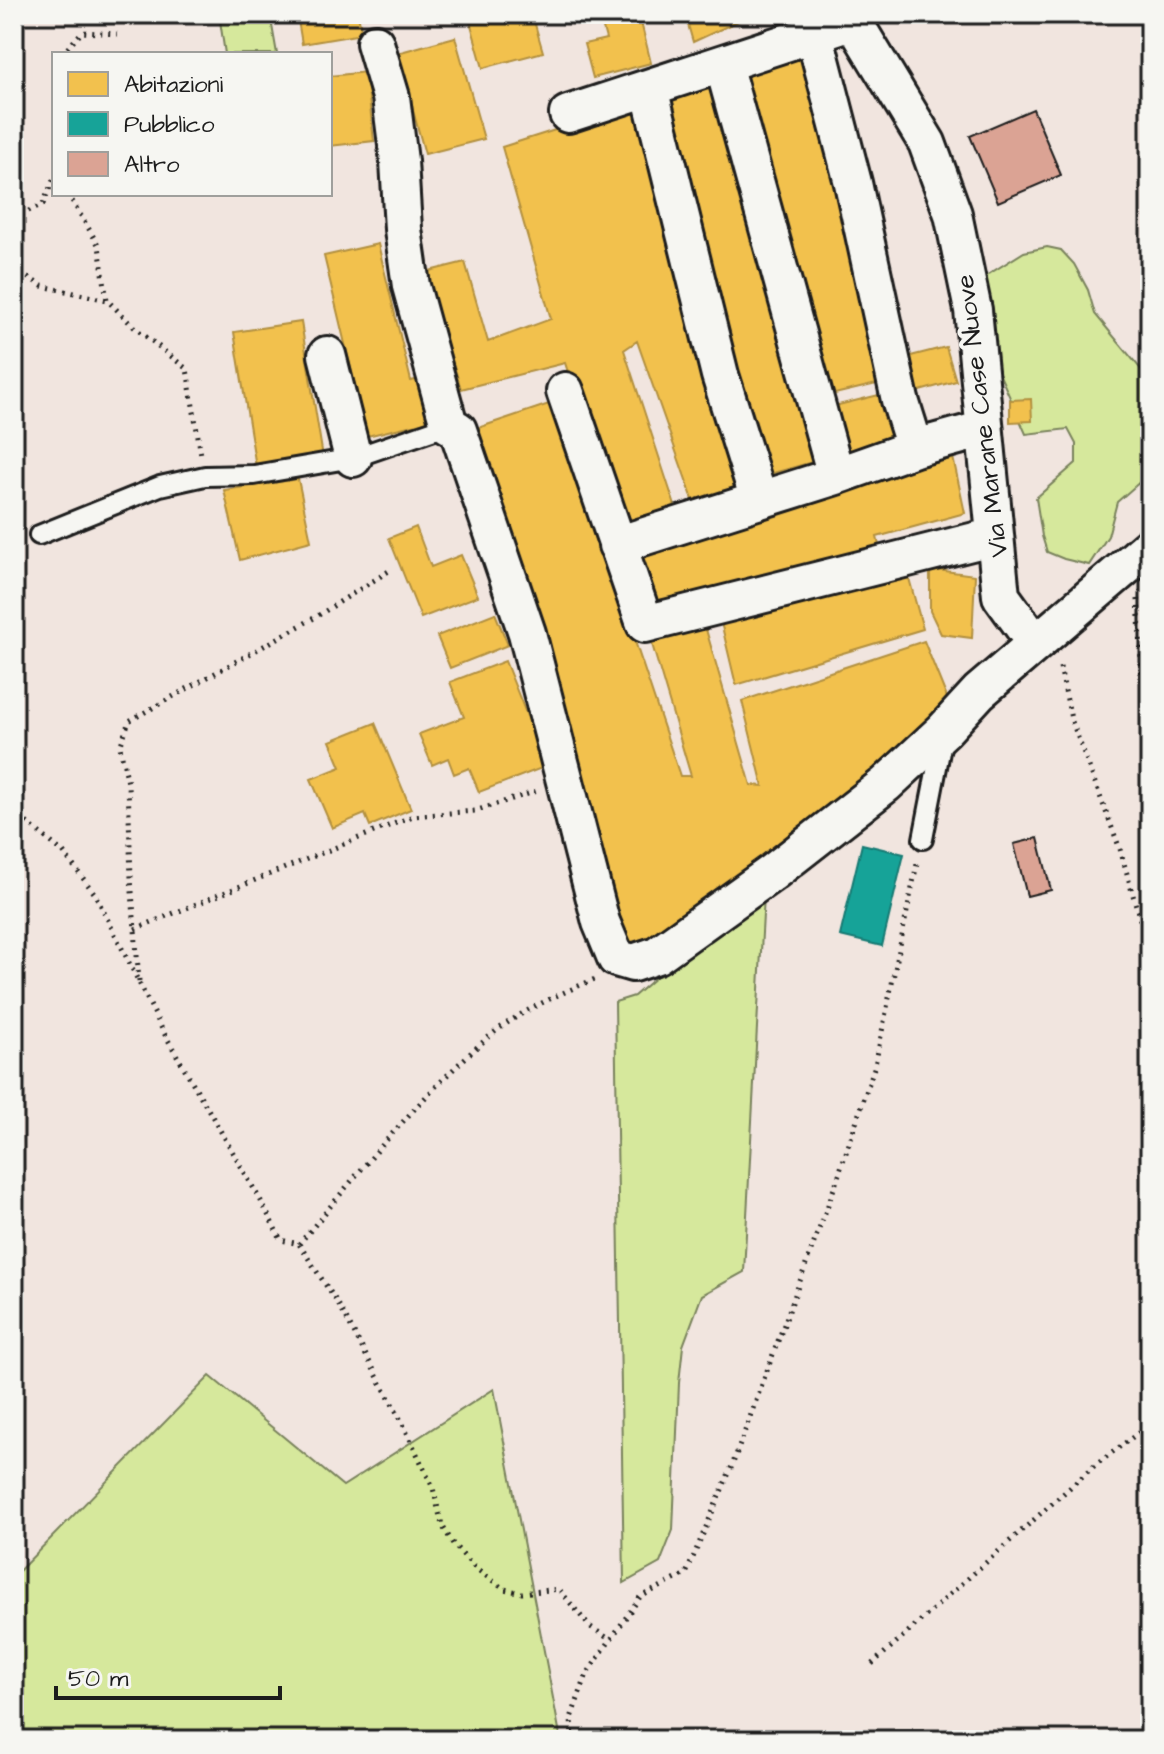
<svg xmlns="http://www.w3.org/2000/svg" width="1164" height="1754" font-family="'Architects Daughter',sans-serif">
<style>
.green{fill:#d6e89c;stroke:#79825c;stroke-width:2}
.homes{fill:#f2c14e;stroke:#b2903f;stroke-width:2}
.public{fill:#17a398;stroke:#187a73;stroke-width:2}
.building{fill:#dba394;stroke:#1c1c1c;stroke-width:2}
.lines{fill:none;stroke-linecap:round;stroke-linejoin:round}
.lane-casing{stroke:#1c1c1c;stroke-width:24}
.street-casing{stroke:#1c1c1c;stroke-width:42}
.path{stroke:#1c1c1c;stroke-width:5;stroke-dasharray:2 6;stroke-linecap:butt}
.lane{stroke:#f6f6f2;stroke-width:18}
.street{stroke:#f6f6f2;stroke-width:36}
.labels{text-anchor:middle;stroke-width:8;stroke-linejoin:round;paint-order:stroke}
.street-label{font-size:26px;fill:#1c1c1c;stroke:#f6f6f2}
</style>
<rect width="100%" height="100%" fill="#f1e5df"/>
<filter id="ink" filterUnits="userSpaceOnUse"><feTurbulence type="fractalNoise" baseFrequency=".0125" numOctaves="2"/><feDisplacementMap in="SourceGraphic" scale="16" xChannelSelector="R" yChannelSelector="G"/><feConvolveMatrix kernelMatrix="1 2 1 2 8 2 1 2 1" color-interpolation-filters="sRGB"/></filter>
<g filter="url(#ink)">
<path class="green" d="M 219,14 L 270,14 L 277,54 L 225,54 Z
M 1047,247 L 1061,250 L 1074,264 L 1088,290 L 1095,314 L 1150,380 L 1150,473 L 1117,502 L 1108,536 L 1089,565 L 1064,559 L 1047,552 L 1042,536 L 1036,498 L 1076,463 L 1076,444 L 1068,429 L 1026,434 L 999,373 L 981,279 L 1024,252 Z
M 764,895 L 744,1272 L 702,1295 L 683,1346 L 679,1383 L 673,1530 L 660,1563 L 624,1583 L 615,1002 L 634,996 L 703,936 Z
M 210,1376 L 343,1486 L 494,1389 L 561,1740 L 14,1740 L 14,1576 Z"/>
<path class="homes" d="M 297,14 L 358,14 L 362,34 L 302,44 Z
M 468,14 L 532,14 L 543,52 L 483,68 Z
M 599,14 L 639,14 L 651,63 L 593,78 L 584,44 L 606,39 Z
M 685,14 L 744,14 L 745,18 L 693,42 Z
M 455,37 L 484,139 L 425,154 L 397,53 Z
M 803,46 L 885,382 L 822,397 L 742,69 Z
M 366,72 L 374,141 L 330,146 L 330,76 Z
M 714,78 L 816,461 L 759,477 L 661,93 Z
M 643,102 L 745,497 L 697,511 L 637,341 L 624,350 L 679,518 L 622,537 L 565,363 L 461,389 L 425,272 L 465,262 L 488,342 L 551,319 L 502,147 Z
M 378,244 L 411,381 L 424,378 L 434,420 L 367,436 L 324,256 Z
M 301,322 L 323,457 L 256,467 L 234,332 Z
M 946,347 L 956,381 L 905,395 L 895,360 Z
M 887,393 L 898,444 L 841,460 L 826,408 Z
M 1031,399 L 1032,421 L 1010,422 L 1010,400 Z
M 555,402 L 680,776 L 691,776 L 649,634 L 703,619 L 751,785 L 763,786 L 742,701 L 924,641 L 952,710 L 675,934 L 626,955 L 472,430 Z
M 951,448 L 965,513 L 877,537 L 881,554 L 651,605 L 633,552 Z
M 298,479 L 311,541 L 240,560 L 224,490 Z
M 416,527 L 431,567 L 461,555 L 478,596 L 421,618 L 389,538 Z
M 930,569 L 975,575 L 972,638 L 941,634 L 930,611 Z
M 907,571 L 923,629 L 736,685 L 720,618 Z
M 495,613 L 508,645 L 450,668 L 437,636 Z
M 505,661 L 547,766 L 479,792 L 469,768 L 454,774 L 448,758 L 432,765 L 419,734 L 464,717 L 450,682 Z
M 375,723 L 411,809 L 370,826 L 365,814 L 332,828 L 311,779 L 341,767 L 330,741 Z"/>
<path class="public" d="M 862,844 L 904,854 L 882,946 L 840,936 Z"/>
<path class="building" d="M 1033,109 L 1061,175 L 998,202 L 970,136 Z
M 1038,838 L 1051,890 L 1027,896 L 1014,844 Z"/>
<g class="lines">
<g class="lane-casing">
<path id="lane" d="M 39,535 L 160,486 L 205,476 L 254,475 L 353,458 L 449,425
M 923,839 L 943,736"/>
</g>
<g class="street-casing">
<path id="street" d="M 849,14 L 927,143 L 953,214 L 973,310 L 1001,596 L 1035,643
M 814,33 L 853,183 L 900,400 L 915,448
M 375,43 L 391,97 L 399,161 L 403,229 L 411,286 L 449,425 L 458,430 L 527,633 L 601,922 L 616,958 L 633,963 L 657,955 L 772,873 L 886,784 L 944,730 L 979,692 L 1150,546
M 723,64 L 836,476
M 649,88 L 720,375 L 759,500
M 568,114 L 837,26
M 327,355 L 353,458
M 565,391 L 645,624 L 995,536
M 617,545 L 836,476 L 915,448 L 984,429"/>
</g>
<path class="path" d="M 62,54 L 82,32 L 117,34
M 68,194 L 99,246 L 107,300 L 134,327 L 187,369 L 201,455
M 14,218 L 43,204 L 54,178
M 14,269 L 42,286 L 107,300
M 1138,599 L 1142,674 L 1150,714
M 1060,667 L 1071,719 L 1120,849 L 1150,955
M 14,812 L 63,852 L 95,894 L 164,1033 L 261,1201 L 281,1240 L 299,1244 L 340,1307 L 403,1424 L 433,1488 L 442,1525 L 453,1544 L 475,1568 L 504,1589 L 522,1593 L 559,1589 L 589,1626 L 611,1640
M 135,929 L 413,816 L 475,811 L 537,791
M 139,981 L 131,879 L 128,783 L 120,747 L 129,721 L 314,618 L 392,569
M 299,1244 C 357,1175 415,1101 484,1041 C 515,1013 557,995 595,979
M 872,1664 L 1093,1467 L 1150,1424
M 572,1740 L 571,1718 L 587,1674 L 640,1597 L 686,1574 L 732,1466 L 836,1183 L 875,1065 L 918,859"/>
<use href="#lane" class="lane"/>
<use href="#street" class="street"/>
</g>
</g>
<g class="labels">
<g class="street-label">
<text transform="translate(981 416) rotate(-97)" y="9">Via Marane Case Nuove</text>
</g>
</g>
<rect width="1164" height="1754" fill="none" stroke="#f6f6f2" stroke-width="48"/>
<rect x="24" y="24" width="1116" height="1706" fill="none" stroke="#1c1c1c" stroke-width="3" filter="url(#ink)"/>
<rect x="52" y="52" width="280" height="144" fill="#f6f6f2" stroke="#9f9f9c" stroke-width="2"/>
<rect x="68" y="72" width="40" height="24" fill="#f2c14e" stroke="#9f9f9c" stroke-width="2"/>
<text x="124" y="92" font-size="24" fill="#1c1c1c">Abitazioni</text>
<rect x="68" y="112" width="40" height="24" fill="#17a398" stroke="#9f9f9c" stroke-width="2"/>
<text x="124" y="132" font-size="24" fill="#1c1c1c">Pubblico</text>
<rect x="68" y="152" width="40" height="24" fill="#dba394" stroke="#9f9f9c" stroke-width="2"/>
<text x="124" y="172" font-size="24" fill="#1c1c1c">Altro</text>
<path d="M56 1686v12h224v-12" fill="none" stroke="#1c1c1c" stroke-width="4"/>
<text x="68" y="1686" font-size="24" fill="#1c1c1c" stroke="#f6f6f2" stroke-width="6" paint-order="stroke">50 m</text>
</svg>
